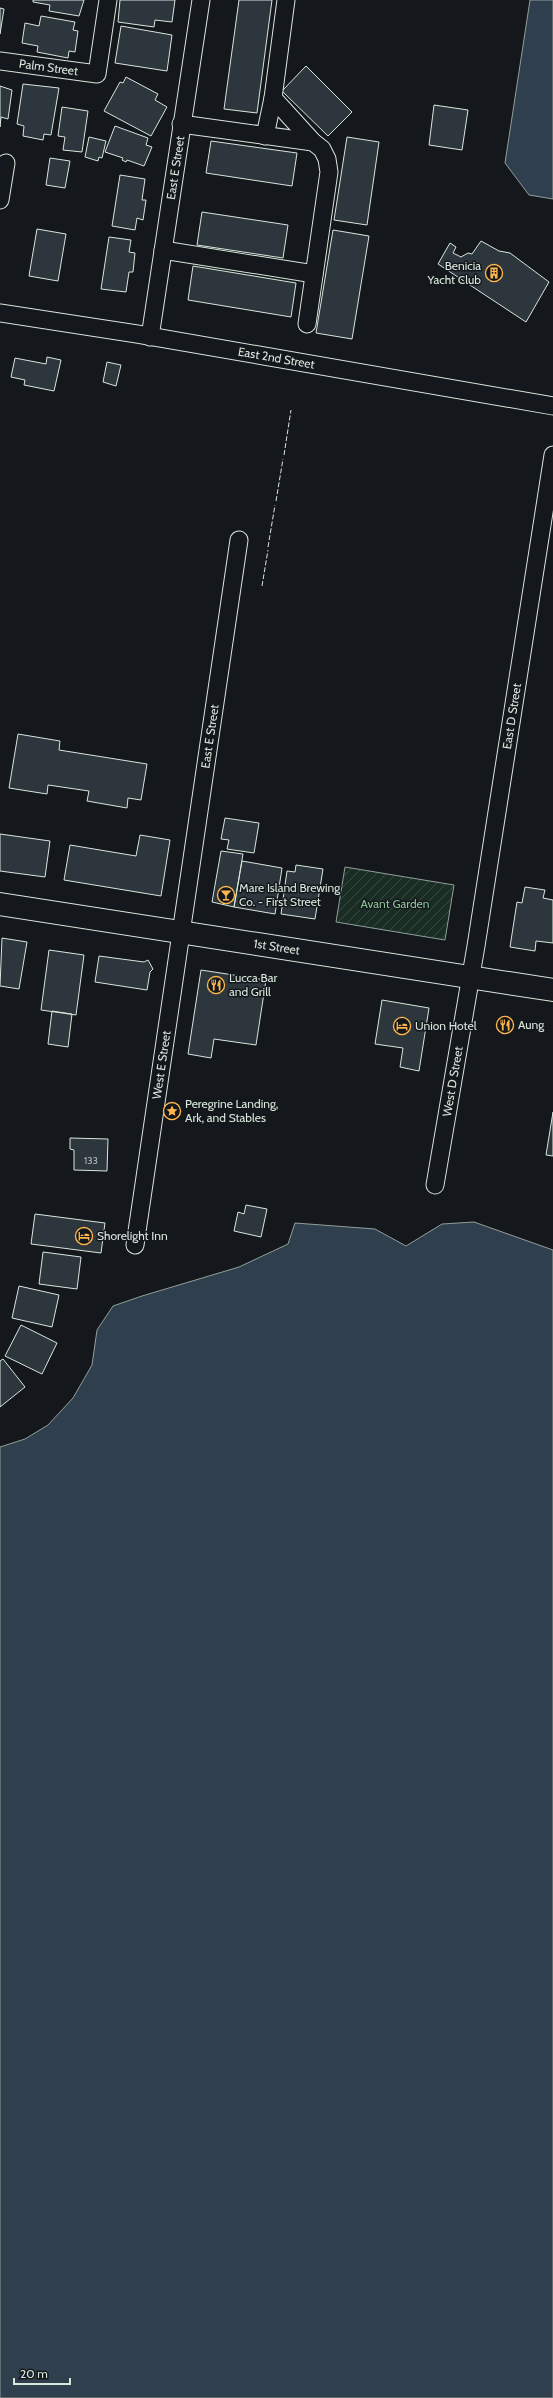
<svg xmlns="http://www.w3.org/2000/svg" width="553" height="2398" font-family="Cabin,sans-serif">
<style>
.garden{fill:url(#garden-furrows);stroke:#939e99}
.water{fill:#2f3f4d;stroke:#939e99}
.building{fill:#2c363c;stroke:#d8e6dc}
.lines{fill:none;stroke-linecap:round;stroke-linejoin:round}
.street-casing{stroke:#d8e6dc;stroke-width:19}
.secondary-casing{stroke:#d8e6dc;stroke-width:24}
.street{stroke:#14181c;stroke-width:17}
.secondary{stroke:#14181c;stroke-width:22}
.fence{stroke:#d8e6dc;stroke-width:1;stroke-dasharray:5 2;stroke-linecap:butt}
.labels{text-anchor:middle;stroke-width:3;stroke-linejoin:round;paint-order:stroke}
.number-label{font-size:10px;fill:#adbab4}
.street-label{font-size:12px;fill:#d8e6dc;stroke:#14181c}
.poi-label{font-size:12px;fill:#d8e6dc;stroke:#14181c;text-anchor:start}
.park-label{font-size:12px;fill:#8ac095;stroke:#14181c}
</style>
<defs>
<pattern id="garden-furrows" width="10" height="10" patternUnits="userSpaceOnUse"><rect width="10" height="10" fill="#1a2d24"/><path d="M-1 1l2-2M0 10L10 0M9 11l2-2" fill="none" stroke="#3b4b43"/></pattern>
</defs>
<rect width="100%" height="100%" fill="#14181c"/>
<path class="garden" d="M 345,867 L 454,885 L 445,940 L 336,922 Z"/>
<path class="water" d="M 530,0 L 553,0 L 553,199 L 529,195 L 505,163 Z
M 474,1222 L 553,1250 L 553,2398 L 0,2398 L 0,1447 L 25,1439 L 48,1425 L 73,1398 L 92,1365 L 97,1330 L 113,1306 L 142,1296 L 239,1267 L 288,1244 L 295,1223 L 375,1229 L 406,1246 L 442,1224 Z"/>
<path class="building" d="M 33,0 L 84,0 L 79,16 L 49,11 L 50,5 L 33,2 Z
M 120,0 L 175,0 L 172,22 L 155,20 L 154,27 L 118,22 Z
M 239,0 L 272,0 L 257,113 L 224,109 Z
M 0,8 L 4,9 L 0,34 Z
M 41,16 L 75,22 L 73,30 L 78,31 L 75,52 L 69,51 L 68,58 L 37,52 L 38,46 L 22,43 L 25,23 L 39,26 Z
M 121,26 L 172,35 L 167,71 L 115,63 Z
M 306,66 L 352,112 L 328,136 L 282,91 Z
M 126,77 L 158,94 L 155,100 L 167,107 L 151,136 L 104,111 L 120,82 L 123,83 Z
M 23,84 L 59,88 L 51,135 L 44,134 L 43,140 L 23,136 L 24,126 L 17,124 Z
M 0,86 L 12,90 L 8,119 L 1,117 L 0,127 Z
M 434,105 L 468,110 L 462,150 L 429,145 Z
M 62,107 L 88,111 L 82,152 L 63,150 L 65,137 L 58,136 Z
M 115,126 L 148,138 L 146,145 L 152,147 L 144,166 L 127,160 L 126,162 L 122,160 L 123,158 L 105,152 Z
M 89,137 L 106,141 L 102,158 L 99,157 L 98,161 L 85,157 Z
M 347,137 L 379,142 L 367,225 L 334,220 Z
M 211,141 L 297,153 L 292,186 L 206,173 Z
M 50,158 L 70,161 L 65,188 L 46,185 Z
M 120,175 L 145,179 L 142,200 L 146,200 L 143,220 L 137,218 L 135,230 L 112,226 Z
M 202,212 L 288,225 L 283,258 L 197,245 Z
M 37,229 L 66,234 L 58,281 L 29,276 Z
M 333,230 L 369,236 L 352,339 L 316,333 Z
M 109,237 L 131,240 L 129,252 L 135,253 L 133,272 L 129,272 L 126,292 L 101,289 Z
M 481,241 L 499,251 L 510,253 L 549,282 L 526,322 L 438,264 L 450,243 L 456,247 L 453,253 L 461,257 L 468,253 L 472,254 Z
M 193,266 L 296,283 L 291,317 L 188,300 Z
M 47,357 L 61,360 L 54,391 L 24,385 L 25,380 L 11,377 L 15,358 L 46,364 Z
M 107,362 L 121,365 L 116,386 L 103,382 Z
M 18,734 L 60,741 L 59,750 L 147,764 L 141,800 L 128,798 L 127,808 L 87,801 L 89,791 L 48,785 L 47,794 L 9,788 Z
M 225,818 L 259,823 L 254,853 L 227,849 L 229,840 L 221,839 Z
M 0,834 L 50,841 L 45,877 L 0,871 Z
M 140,835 L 170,840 L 161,896 L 64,880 L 70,845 L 136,856 Z
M 221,851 L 243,854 L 234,907 L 212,902 Z
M 242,861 L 282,868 L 275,914 L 234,907 Z
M 296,865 L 323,869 L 315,919 L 281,914 L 287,871 L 295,872 Z
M 525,887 L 545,890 L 543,898 L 553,900 L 553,943 L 536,941 L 535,951 L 510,947 L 517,902 L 522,903 Z
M 2,938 L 27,942 L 19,989 L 0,986 Z
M 49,950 L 84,955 L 76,1015 L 41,1010 Z
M 99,956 L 144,962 L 148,960 L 153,969 L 150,972 L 147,990 L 95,982 Z
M 201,970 L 266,980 L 256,1045 L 214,1039 L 211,1058 L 188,1054 Z
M 382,1000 L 429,1008 L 419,1071 L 400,1067 L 403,1048 L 375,1044 Z
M 52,1011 L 72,1014 L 68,1047 L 48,1044 Z
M 553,1112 L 553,1156 L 546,1155 Z
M 70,1138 L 108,1139 L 107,1171 L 74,1170 L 74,1150 L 70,1149 Z
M 246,1205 L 267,1209 L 261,1237 L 234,1231 L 238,1212 L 244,1214 Z
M 35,1214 L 105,1223 L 101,1253 L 31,1244 Z
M 43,1252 L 81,1257 L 77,1289 L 39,1284 Z
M 19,1286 L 59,1295 L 52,1327 L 12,1318 Z
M 21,1325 L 57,1343 L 42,1374 L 5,1356 Z
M 3,1359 L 25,1387 L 0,1407 L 0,1361 Z"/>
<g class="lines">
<g class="street-casing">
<g id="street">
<path d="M 286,0 L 273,98 L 313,142 L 322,149 L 327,159 L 329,172 L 307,324"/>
<path id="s1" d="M 0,61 L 97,74 L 108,0"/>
<path d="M 181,124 L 313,142"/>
<path d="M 265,136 L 273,98"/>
<path d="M 0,200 L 6,163"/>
<path d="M 163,250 L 314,274"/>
<path id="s2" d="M 0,313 L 137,334 L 553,406"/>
<path id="s3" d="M 150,337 L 201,0"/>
<path id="s4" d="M 435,1185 L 476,946 L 553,455"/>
<path id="s5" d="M 135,1245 L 239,540"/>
</g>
</g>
<g class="secondary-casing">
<g id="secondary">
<path id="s6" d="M 0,904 L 553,990"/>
</g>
</g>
<use href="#street" class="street"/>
<use href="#secondary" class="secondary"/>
<path class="fence" d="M 284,455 L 291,410
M 276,501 L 283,459
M 268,547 L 275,505
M 262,586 L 268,550"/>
</g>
<defs>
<g id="building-ring" transform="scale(0.9)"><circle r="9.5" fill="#14181c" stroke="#ffb74d" stroke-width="1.5"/><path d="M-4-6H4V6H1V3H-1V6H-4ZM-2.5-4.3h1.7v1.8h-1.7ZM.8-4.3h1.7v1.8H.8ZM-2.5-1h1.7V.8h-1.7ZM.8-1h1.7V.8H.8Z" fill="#ffb74d"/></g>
<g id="bar-ring" transform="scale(0.9)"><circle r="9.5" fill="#14181c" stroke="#ffb74d" stroke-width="1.5"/><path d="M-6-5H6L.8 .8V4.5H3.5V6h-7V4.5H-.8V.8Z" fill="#ffb74d"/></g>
<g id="restaurant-ring" transform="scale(0.9)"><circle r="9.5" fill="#14181c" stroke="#ffb74d" stroke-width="1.5"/><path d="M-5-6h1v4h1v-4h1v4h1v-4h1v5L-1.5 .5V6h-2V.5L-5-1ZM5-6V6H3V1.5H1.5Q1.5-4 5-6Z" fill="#ffb74d"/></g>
<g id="hotel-ring" transform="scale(0.9)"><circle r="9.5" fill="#14181c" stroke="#ffb74d" stroke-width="1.5"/><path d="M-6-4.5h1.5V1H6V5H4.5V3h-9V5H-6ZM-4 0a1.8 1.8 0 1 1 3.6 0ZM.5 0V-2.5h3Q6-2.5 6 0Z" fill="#ffb74d"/></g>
<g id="sight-ring" transform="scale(0.9)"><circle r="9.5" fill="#14181c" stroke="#ffb74d" stroke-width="1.5"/><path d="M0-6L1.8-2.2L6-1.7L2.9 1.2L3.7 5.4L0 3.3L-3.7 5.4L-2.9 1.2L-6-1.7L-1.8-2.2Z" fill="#ffb74d"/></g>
</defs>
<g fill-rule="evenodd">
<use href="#building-ring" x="494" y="273"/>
<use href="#bar-ring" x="226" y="895"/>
<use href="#restaurant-ring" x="216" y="985"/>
<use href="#restaurant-ring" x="505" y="1025"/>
<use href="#hotel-ring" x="402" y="1026"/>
<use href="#sight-ring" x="172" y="1111"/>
<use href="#hotel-ring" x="84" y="1236"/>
</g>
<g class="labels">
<g class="number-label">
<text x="91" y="1164">133</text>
</g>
<g class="street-label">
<text dy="4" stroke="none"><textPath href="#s1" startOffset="49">Palm Street</textPath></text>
<text dy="4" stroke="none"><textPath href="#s3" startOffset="171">East E Street</textPath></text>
<text dy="4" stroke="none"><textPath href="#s2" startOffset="280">East 2nd Street</textPath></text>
<text dy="4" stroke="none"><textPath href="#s4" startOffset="475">East D Street</textPath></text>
<text dy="4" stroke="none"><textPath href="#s5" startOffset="514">East E Street</textPath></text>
<text dy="4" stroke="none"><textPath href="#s6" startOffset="280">1st Street</textPath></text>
<text dy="4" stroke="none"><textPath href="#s5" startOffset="182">West E Street</textPath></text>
<text dy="4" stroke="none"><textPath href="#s4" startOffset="105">West D Street</textPath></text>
</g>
<g class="poi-label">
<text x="481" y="270" text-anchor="end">Benicia<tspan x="481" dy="14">Yacht Club</tspan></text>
<text x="239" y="892">Mare Island Brewing<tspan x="239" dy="14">Co. - First Street</tspan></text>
<text x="229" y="982">Lucca Bar<tspan x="229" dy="14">and Grill</tspan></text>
<text x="518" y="1029">Aung</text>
<text x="415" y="1030">Union Hotel</text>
<text x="185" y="1108">Peregrine Landing,<tspan x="185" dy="14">Ark, and Stables</tspan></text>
<text x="97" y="1240">Shorelight Inn</text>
</g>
<g class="park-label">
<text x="395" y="908">Avant Garden</text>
</g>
</g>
<path d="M14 2378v6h56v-6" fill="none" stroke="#d8e6dc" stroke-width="2"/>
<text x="20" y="2378" font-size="12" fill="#d8e6dc" stroke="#14181c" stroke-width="3" paint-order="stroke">20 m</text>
</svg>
